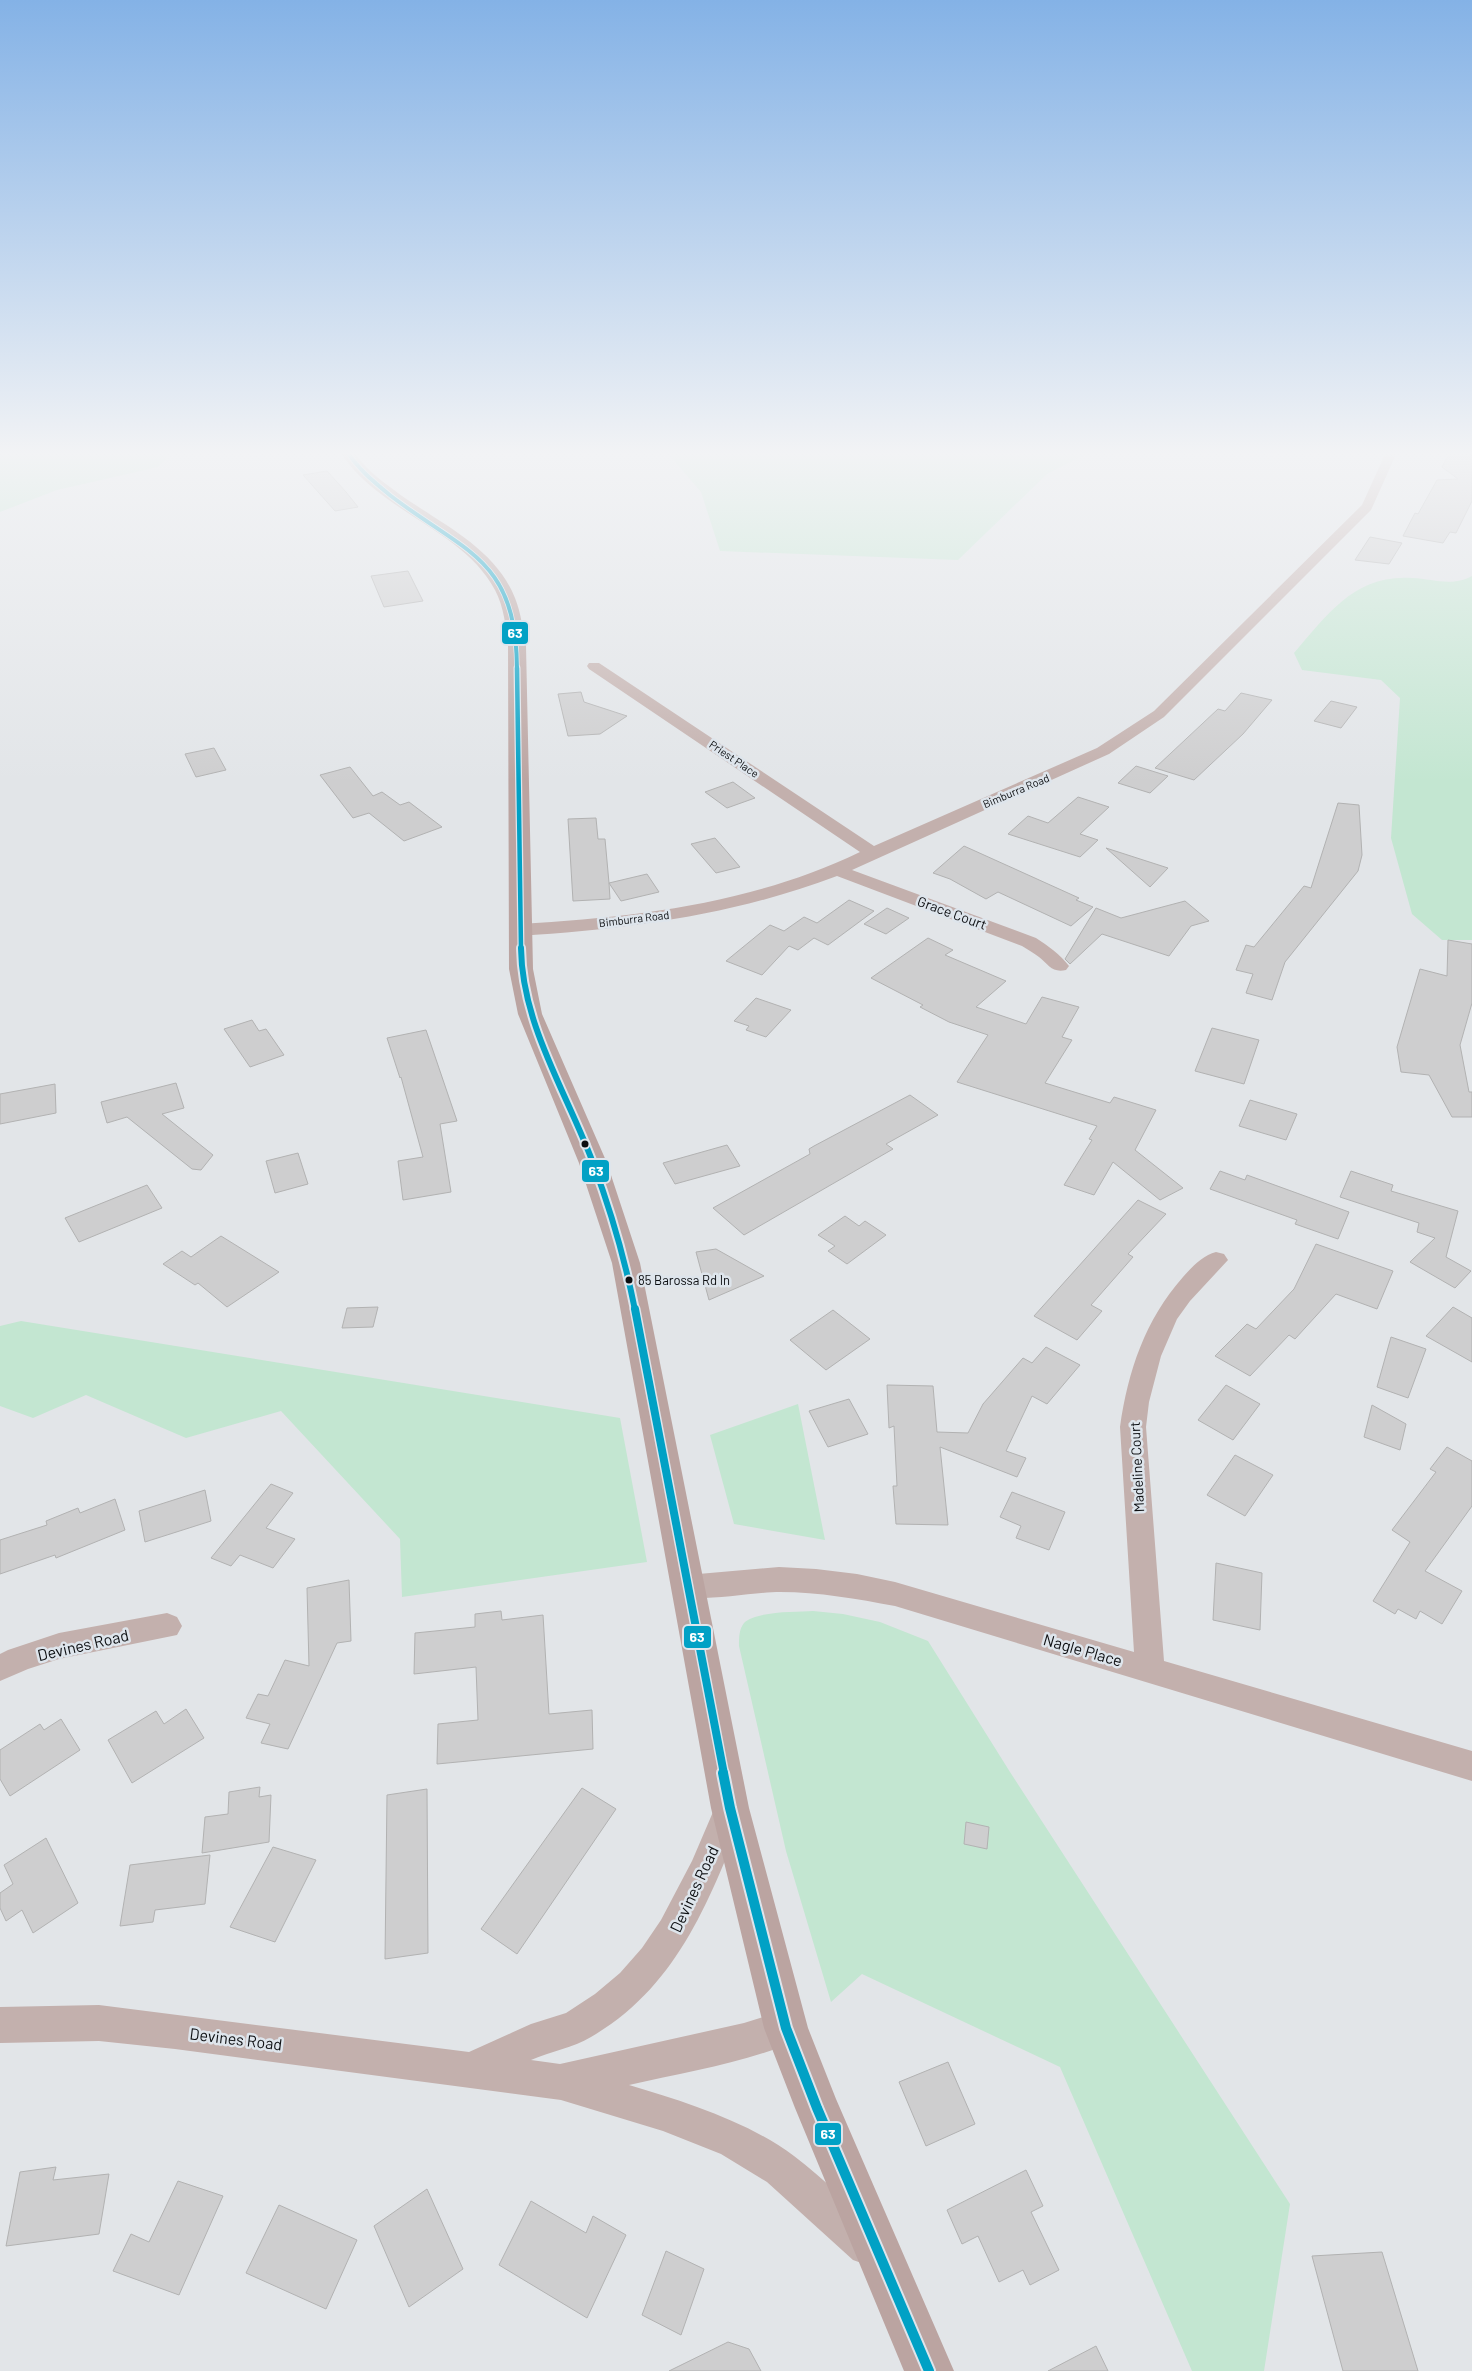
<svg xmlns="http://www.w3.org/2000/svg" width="1472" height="2371" font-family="Barlow,sans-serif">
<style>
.green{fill:#c3e6d1}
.building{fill:#cececf;stroke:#b2b2b2}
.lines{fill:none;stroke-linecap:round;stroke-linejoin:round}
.street{fill:#c3b0ad;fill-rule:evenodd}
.secondary{fill:#bba4a1;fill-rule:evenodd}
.bus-1-far4-casing{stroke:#dee5ec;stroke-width:5.5}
.bus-1-far3-casing{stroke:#dee5ec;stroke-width:7}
.bus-1-far2-casing{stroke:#dee5ec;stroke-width:10}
.bus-1-far1-casing{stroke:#dee5ec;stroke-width:11}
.bus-1-casing{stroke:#dee5ec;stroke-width:14}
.bus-1-far4{stroke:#01a1c5;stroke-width:4}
.bus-1-far3{stroke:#01a1c5;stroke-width:4.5}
.bus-1-far2{stroke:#01a1c5;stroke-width:6}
.bus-1-far1{stroke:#01a1c5;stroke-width:8}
.bus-1{stroke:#01a1c5;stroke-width:10}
.bus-dot{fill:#0c0e11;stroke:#dee5ec;stroke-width:2}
.labels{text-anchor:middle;stroke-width:5;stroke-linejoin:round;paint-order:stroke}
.far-street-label{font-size:11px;fill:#0c0e11;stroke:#dee5ec}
.bus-label{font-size:13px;fill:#0c0e11;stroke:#dee5ec;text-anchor:start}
.street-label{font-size:14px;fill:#0c0e11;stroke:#dee5ec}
.near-street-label{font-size:16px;fill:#0c0e11;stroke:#dee5ec}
.line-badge{stroke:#dee5ec;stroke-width:2}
.badge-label{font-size:14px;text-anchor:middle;font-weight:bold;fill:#fff}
</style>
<rect width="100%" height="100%" fill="#e2e5e8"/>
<path class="green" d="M 0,450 L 174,450 L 158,467 L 57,490 L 0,512 Z
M 665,450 L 1094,450 L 1047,474 L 958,560 L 720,551 L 701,492 Z
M 1472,576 L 1472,940 L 1442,940 L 1412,914 L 1391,838 L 1400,698 L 1381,680 L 1302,670 L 1294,653 C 1328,614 1355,574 1412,578 C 1434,579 1452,587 1472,576 Z
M 21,1321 L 620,1418 L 647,1562 L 402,1597 L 400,1539 L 281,1411 L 186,1438 L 86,1395 L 33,1418 L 0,1406 L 0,1326 Z
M 798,1404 L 825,1540 L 734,1524 L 710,1435 Z
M 813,1611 L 843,1614 L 880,1622 L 928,1641 L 1010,1772 L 1290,2204 L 1264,2371 L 1192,2371 L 1060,2067 L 862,1974 L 831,2002 L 786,1851 L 739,1646 C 739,1638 739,1629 744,1623 C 756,1611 796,1612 813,1611 Z"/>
<path class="building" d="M 1451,450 L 1472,450 L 1472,501 L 1456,533 L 1450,532 L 1443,543 L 1403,536 L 1415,513 L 1418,514 L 1437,480 L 1458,479 L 1442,467 Z
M 327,471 L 346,492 L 358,507 L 335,511 L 303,475 Z
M 1370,537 L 1402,543 L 1389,564 L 1355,560 Z
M 408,571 L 423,601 L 384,607 L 371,576 Z
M 581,692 L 584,702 L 627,716 L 600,734 L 568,736 L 558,694 Z
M 1241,693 L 1272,700 L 1243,734 L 1194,780 L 1155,768 L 1218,709 L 1225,711 Z
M 1331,701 L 1357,707 L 1341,728 L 1314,721 Z
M 214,748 L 226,770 L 196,777 L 185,754 Z
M 1136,766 L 1168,776 L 1150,793 L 1118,783 Z
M 350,767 L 373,796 L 382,792 L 400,805 L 409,802 L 442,827 L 404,841 L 369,813 L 353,818 L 320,775 Z
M 733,782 L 755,798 L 727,808 L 705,792 Z
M 1078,797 L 1109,807 L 1080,834 L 1098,840 L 1080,857 L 1008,834 L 1028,816 L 1048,823 Z
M 1338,803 L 1359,805 L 1362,855 L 1358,871 L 1285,962 L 1272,1000 L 1246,993 L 1253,974 L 1236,970 L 1246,945 L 1254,947 L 1304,886 L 1311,888 Z
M 596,818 L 598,839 L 605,839 L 609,883 L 647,874 L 659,892 L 621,901 L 609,883 L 610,899 L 573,901 L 568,819 Z
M 715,838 L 728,853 L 740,867 L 716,873 L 691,844 Z
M 964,846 L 1079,898 L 1076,900 L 1093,907 L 1071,926 L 998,892 L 986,899 L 950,879 L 933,873 Z
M 1106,848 L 1168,868 L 1150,887 Z
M 849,900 L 874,911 L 828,945 L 814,938 L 798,950 L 789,946 L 762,975 L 726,961 L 770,925 L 784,931 L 804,917 L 817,923 Z
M 1185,901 L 1209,921 L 1191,926 L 1169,956 L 1102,934 L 1070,964 L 1065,959 L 1096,908 L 1121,918 Z
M 887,908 L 909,918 L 886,934 L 864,924 Z
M 928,938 L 953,950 L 945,955 L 1006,981 L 976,1007 L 1026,1024 L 1042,997 L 1079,1007 L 1062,1037 L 1072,1040 L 1045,1083 L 1110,1103 L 1114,1097 L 1156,1110 L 1135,1150 L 1183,1188 L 1160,1200 L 1113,1162 L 1094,1195 L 1064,1185 L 1092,1140 L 1089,1139 L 1097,1126 L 957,1082 L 988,1035 L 949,1022 L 920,1007 L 923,1005 L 871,978 Z
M 1448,940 L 1472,944 L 1472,1003 L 1460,1045 L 1469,1092 L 1472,1092 L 1472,1117 L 1452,1117 L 1429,1075 L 1401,1072 L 1397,1047 L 1420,969 L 1447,976 Z
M 756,998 L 791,1010 L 766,1037 L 746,1030 L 749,1026 L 734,1021 Z
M 252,1020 L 259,1031 L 266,1029 L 284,1055 L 250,1067 L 224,1029 Z
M 1212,1028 L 1259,1040 L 1244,1084 L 1195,1071 Z
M 426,1030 L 457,1121 L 440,1124 L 451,1192 L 403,1200 L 398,1161 L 423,1157 L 401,1077 L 400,1078 L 387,1038 Z
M 176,1083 L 184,1108 L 162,1114 L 213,1155 L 201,1170 L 192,1169 L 127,1117 L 107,1123 L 101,1102 Z
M 55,1084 L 56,1113 L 0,1124 L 0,1094 Z
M 910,1095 L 938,1115 L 886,1144 L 893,1149 L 744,1235 L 713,1208 L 810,1154 L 809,1149 L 814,1146 Z
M 1250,1100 L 1297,1114 L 1286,1140 L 1239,1126 Z
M 727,1145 L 740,1166 L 675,1184 L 663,1163 Z
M 298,1153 L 308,1184 L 275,1193 L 266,1161 Z
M 1220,1171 L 1245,1180 L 1247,1175 L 1349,1212 L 1338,1239 L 1295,1224 L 1297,1220 L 1210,1189 Z
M 1351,1171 L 1393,1185 L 1391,1191 L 1458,1211 L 1446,1257 L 1471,1271 L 1455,1288 L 1410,1262 L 1435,1238 L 1417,1232 L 1419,1223 L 1340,1197 Z
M 147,1185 L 162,1208 L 79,1242 L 65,1218 Z
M 1138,1200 L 1166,1214 L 1128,1254 L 1133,1257 L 1091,1305 L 1102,1311 L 1077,1340 L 1034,1316 Z
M 845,1216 L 859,1226 L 865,1221 L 886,1235 L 847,1264 L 828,1251 L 835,1246 L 818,1235 Z
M 221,1236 L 279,1272 L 227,1307 L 198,1283 L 195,1285 L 163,1264 L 182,1251 L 191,1257 Z
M 1316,1244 L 1393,1271 L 1377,1309 L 1336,1294 L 1295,1339 L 1289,1335 L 1250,1376 L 1215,1356 L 1247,1324 L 1256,1329 L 1294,1289 Z
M 716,1249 L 764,1276 L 709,1300 L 696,1252 Z
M 378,1307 L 373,1327 L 342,1328 L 347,1308 Z
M 1453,1307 L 1472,1318 L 1472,1362 L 1426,1336 Z
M 833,1310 L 870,1339 L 826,1370 L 790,1340 Z
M 1391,1337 L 1426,1349 L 1408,1398 L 1377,1387 Z
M 1046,1347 L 1080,1365 L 1047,1404 L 1032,1396 L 1006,1451 L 1026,1458 L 1017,1477 L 940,1447 L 948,1525 L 896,1524 L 893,1486 L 897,1486 L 894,1426 L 889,1428 L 887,1385 L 933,1386 L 937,1432 L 968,1433 L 983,1404 L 1023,1358 L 1032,1363 Z
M 1226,1385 L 1260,1404 L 1233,1440 L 1198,1420 Z
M 849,1399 L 868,1434 L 828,1447 L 809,1411 Z
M 1372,1405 L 1406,1424 L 1400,1450 L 1364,1437 Z
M 1447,1447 L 1472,1461 L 1472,1506 L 1425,1571 L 1462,1591 L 1442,1624 L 1420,1611 L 1416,1619 L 1398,1609 L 1395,1614 L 1373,1601 L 1410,1542 L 1392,1530 L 1436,1472 L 1430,1469 Z
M 1235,1455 L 1273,1475 L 1245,1516 L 1207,1495 Z
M 271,1484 L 293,1493 L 266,1528 L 295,1539 L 273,1568 L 240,1555 L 231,1566 L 211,1558 Z
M 205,1490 L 211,1521 L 145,1542 L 139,1511 Z
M 1012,1492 L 1065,1512 L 1049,1550 L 1016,1538 L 1021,1526 L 1000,1517 Z
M 115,1499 L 125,1530 L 56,1558 L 55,1555 L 0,1574 L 0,1540 L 47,1525 L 46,1521 L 78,1508 L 80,1513 Z
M 1216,1563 L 1262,1573 L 1260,1630 L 1213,1620 Z
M 349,1580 L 351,1641 L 337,1643 L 288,1749 L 261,1743 L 270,1724 L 246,1718 L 258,1694 L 268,1696 L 285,1660 L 309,1666 L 307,1588 Z
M 501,1611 L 502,1620 L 543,1615 L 549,1714 L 592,1710 L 593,1749 L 437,1764 L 438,1724 L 478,1720 L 476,1667 L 414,1674 L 415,1633 L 475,1627 L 475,1614 Z
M 186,1709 L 204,1738 L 132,1783 L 108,1740 L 156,1711 L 164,1724 Z
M 61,1719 L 80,1750 L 10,1796 L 0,1779 L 0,1750 L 40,1724 L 44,1730 Z
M 260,1787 L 259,1797 L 271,1795 L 269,1842 L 202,1853 L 205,1817 L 228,1814 L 229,1792 Z
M 582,1788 L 616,1809 L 517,1954 L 481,1929 Z
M 427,1789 L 428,1953 L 385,1959 L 387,1795 Z
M 966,1822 L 989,1827 L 987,1849 L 964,1844 Z
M 46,1838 L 78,1903 L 33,1933 L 22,1910 L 6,1921 L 0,1908 L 0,1893 L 13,1884 L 4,1865 Z
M 273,1847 L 316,1860 L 275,1942 L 230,1927 Z
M 210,1855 L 205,1904 L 155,1910 L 153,1922 L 120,1926 L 130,1865 Z
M 948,2062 L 975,2124 L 926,2146 L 899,2082 Z
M 56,2167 L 53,2180 L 109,2174 L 99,2234 L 6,2246 L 20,2172 Z
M 1026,2170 L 1043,2206 L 1031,2212 L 1059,2270 L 1030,2285 L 1023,2270 L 999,2282 L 978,2236 L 962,2244 L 947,2210 Z
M 178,2181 L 223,2196 L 179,2295 L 113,2271 L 131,2234 L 149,2242 Z
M 427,2189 L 463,2269 L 409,2307 L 374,2226 Z
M 531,2201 L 586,2233 L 593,2216 L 626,2235 L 587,2318 L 499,2265 Z
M 279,2205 L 357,2240 L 326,2309 L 246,2273 Z
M 666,2251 L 704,2269 L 681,2335 L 642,2315 Z
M 1382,2252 L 1418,2371 L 1343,2371 L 1312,2256 Z
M 728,2342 L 749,2349 L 761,2371 L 669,2371 Z
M 1096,2346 L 1108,2371 L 1048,2371 Z"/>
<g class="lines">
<path class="street" d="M 1387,450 L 1398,450 L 1371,510 L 1164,717 L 1109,754 L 852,870 L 1036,938 C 1048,946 1060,954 1069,966 L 1066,970 C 1052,973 1049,965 1039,957 C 1034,953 1028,950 1022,946 L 837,876 C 734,915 629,929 520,936 L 513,934 L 511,930 L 513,926 L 520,924 C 639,917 751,904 860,852 L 589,669 L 587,666 L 589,663 L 599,663 L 874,846 L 1097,748 L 1154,711 L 1362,505 Z
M 1216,1252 L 1224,1254 L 1228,1260 L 1190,1301 L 1177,1319 L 1161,1356 L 1149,1402 L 1146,1427 L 1164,1661 L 1472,1751 L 1472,1781 L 895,1606 C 857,1599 819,1592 780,1592 C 754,1592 697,1603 677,1596 L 673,1587 L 677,1578 L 687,1575 L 779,1567 L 816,1569 L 857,1574 L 895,1582 L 1134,1652 L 1120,1427 C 1128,1371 1145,1320 1183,1277 C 1192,1267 1203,1255 1216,1252 Z
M 167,1613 L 177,1617 L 182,1626 L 177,1635 L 59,1659 L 28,1669 L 0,1681 L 0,1654 L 8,1650 L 59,1633 Z
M 730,1794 L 741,1798 L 746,1809 C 710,1898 679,1986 591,2037 C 573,2048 551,2051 531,2060 L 560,2064 L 744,2023 L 786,2010 L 798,2016 L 804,2028 L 798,2040 C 745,2063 686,2072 629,2085 C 683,2101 749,2122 794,2156 C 824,2179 852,2207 881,2232 L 886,2246 L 881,2260 L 867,2265 L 853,2260 L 767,2182 L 721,2154 L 663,2131 L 561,2100 L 175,2049 L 99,2041 L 0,2043 L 0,2007 L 99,2005 L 469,2052 L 531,2024 L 566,2013 L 595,1994 L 620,1973 L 642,1948 L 661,1920 L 692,1861 L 719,1798 Z"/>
<path class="secondary" d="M 339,450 L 353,450 C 363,467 379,479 394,490 C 436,522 494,545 515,598 C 521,613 523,630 526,646 L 533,969 L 542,1014 L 607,1163 L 640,1263 L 749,1808 L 808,2028 L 836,2099 L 954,2371 L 904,2371 L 795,2108 L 764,2028 L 711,1808 L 612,1263 L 579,1163 L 518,1014 L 509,969 L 508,646 C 506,627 504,607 495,590 C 462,528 377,512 339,450 Z"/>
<g class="bus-1-far4-casing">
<path id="bus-1-far4" d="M 346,450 C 358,469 374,482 391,496 C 467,554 516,558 517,669"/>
</g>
<g class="bus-1-far3-casing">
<path id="bus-1-far3" d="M 517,668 L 521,949"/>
</g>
<g class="bus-1-far2-casing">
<path id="bus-1-far2" d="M 521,948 C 522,1025 567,1093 593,1163 C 611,1211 625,1260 635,1310"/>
</g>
<g class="bus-1-far1-casing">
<path id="bus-1-far1" d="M 635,1309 L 724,1774"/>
</g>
<g class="bus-1-casing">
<path id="bus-1" d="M 723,1773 L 730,1808 L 786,2028 L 817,2108 L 929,2371"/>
</g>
<use href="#bus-1-far4" class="bus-1-far4"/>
<use href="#bus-1-far3" class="bus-1-far3"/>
<use href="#bus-1-far2" class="bus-1-far2"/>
<use href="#bus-1-far1" class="bus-1-far1"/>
<use href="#bus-1" class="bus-1"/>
</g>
<linearGradient id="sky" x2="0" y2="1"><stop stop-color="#84b2e6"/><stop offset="0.58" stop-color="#f2f3f5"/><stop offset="1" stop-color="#f2f3f5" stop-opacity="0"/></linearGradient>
<rect width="1472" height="782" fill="url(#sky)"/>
<g class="bus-dot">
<circle cx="585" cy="1144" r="4.5"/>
<circle cx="629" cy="1280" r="4.5"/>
</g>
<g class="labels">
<g class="far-street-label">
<text transform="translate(734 759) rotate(34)" y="4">Priest Place</text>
<text transform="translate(1016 791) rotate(-23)" y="4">Bimburra Road</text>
<text transform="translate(634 919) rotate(-7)" y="4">Bimburra Road</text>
</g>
<g class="bus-label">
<text x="638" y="1285">85 Barossa Rd In</text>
</g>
<g class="street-label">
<text transform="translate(952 913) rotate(20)" y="5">Grace Court</text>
<text transform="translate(1137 1467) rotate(-93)" y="5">Madeline Court</text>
</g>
<g class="near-street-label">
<text transform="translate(83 1645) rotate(-13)" y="6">Devines Road</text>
<text transform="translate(1083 1650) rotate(16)" y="6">Nagle Place</text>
<text transform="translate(694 1889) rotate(-65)" y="6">Devines Road</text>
<text transform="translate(236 2039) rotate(7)" y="6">Devines Road</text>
</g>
</g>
<g class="line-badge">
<rect x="501" y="621" width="28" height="24" rx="5" fill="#01a1c5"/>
<rect x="581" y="1159" width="29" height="24" rx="5" fill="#01a1c5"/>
<rect x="683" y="1625" width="29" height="24" rx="5" fill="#01a1c5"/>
<rect x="814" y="2122" width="28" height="24" rx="5" fill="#01a1c5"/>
</g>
<g class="badge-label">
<text x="515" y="638">63</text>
<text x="596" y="1176">63</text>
<text x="697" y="1642">63</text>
<text x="828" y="2139">63</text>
</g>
</svg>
